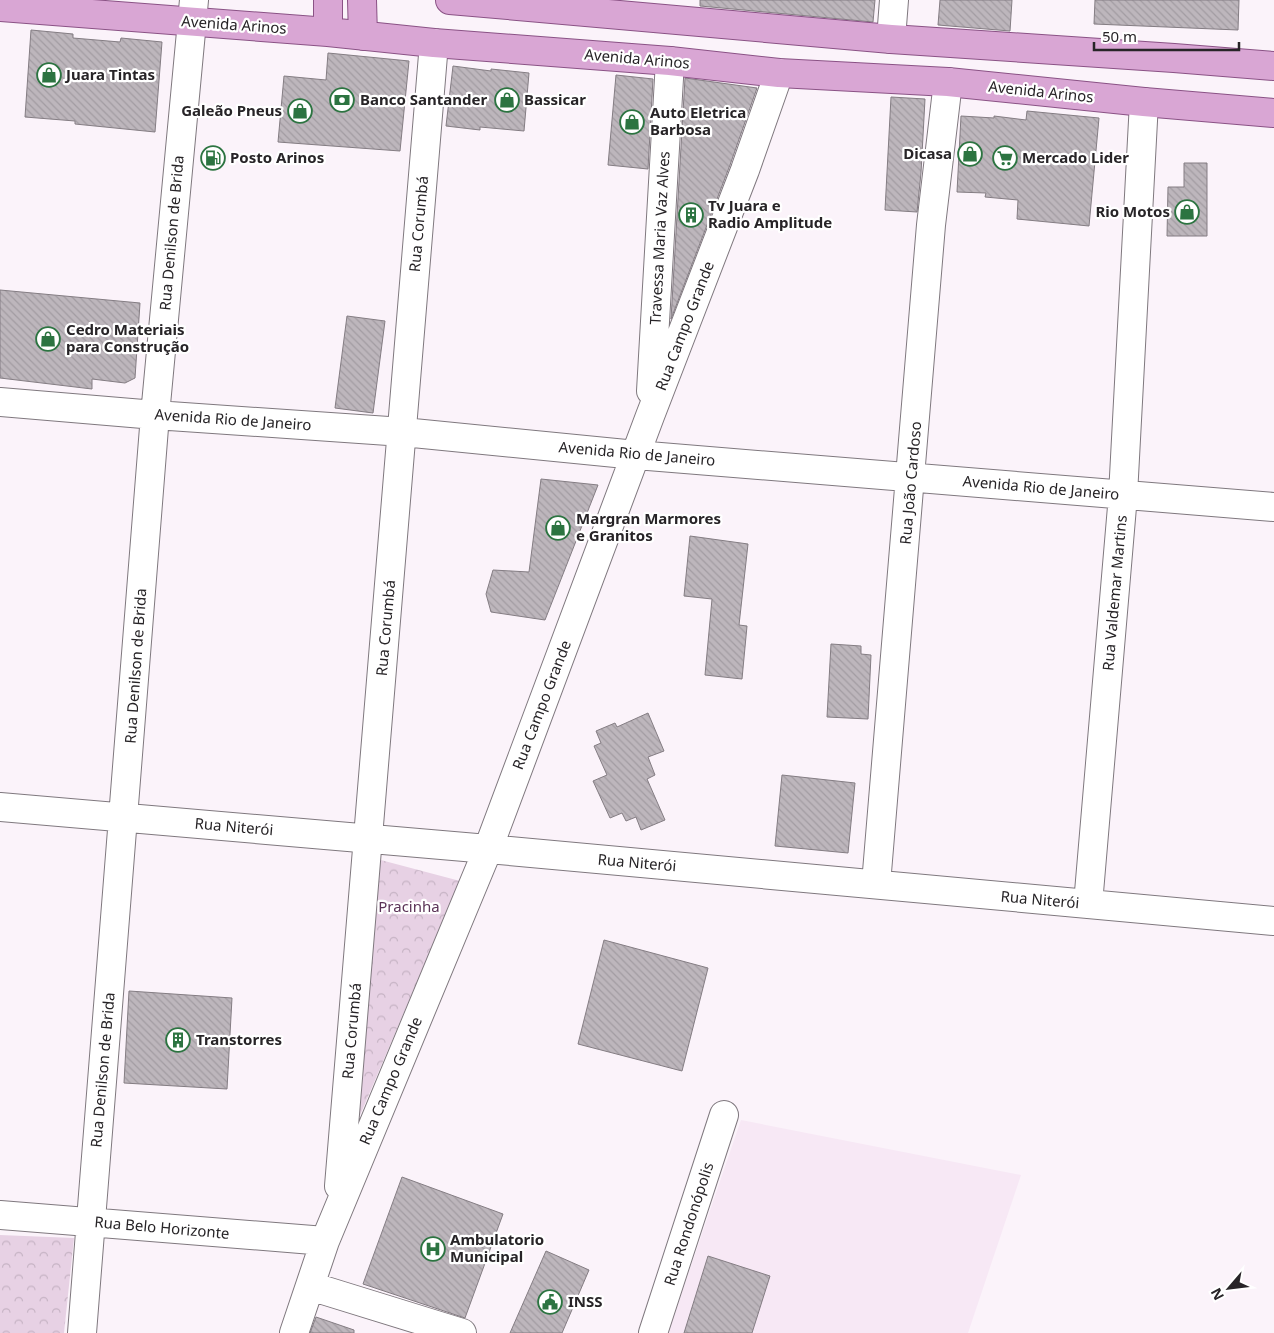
<svg xmlns="http://www.w3.org/2000/svg" width="1274" height="1333" font-family="'Noto Sans',sans-serif">
<style>
.built{fill:#f7e8f5}
.park{fill:url(#park-crowns)}
.building{fill:url(#building-back-hatch);stroke:#847d83}
.lines{fill:none;stroke-linecap:round;stroke-linejoin:round}
.minor-casing{stroke:#7f787e;stroke-width:30}
.major-casing{stroke:#8a5285;stroke-width:30}
.minor{stroke:#fff;stroke-width:28}
.major{stroke:#d9a6d4;stroke-width:28}
.labels{text-anchor:middle;stroke-width:4.5;stroke-linejoin:round;paint-order:stroke}
.street-label{font-size:15px;fill:#272427;stroke:#fff}
.poi-label{font-size:15px;font-weight:bold;fill:#272427;stroke:#fff;text-anchor:start}
.park-label{font-size:15px;fill:#5b3357;stroke:#fff}
</style>
<defs>
<pattern id="park-crowns" width="20" height="18" patternUnits="userSpaceOnUse" patternTransform="scale(1.25)"><rect width="20" height="18" fill="#e7d1e4"/><path d="M2 6a3 3 0 1 1 6 0M12 15a3 3 0 1 1 6 0" fill="none" stroke="#c6b3c4"/></pattern>
<pattern id="building-back-hatch" width="6" height="6" patternUnits="userSpaceOnUse" patternTransform="scale(1.25)"><rect width="6" height="6" fill="#bdb6bc"/><path d="M-1 5l2 2M0 0l6 6M5-1l2 2" fill="none" stroke="#a29ca2"/></pattern>
</defs>
<rect width="100%" height="100%" fill="#fbf3fa"/>
<path class="built" d="M 741,1120 L 1021,1175 L 968,1333 L 668,1333 Z"/>
<path class="park" d="M 377,859 L 460,881 L 355,1127 Z
M 0,1235 L 74,1238 L 64,1333 L 0,1333 Z"/>
<path class="building" d="M 700,0 L 875,0 L 873,22 L 700,6 Z
M 940,0 L 1012,0 L 1010,31 L 938,25 Z
M 1095,0 L 1239,0 L 1238,30 L 1094,24 Z
M 31,30 L 73,34 L 73,38 L 120,42 L 121,38 L 162,42 L 155,132 L 75,124 L 75,121 L 25,117 Z
M 328,53 L 409,61 L 400,151 L 278,142 L 284,76 L 326,80 Z
M 453,66 L 491,71 L 491,69 L 529,73 L 524,131 L 480,127 L 480,130 L 446,126 Z
M 616,75 L 653,79 L 648,169 L 608,165 Z
M 685,78 L 757,88 L 730,165 L 671,319 Z
M 891,97 L 925,99 L 921,173 L 917,212 L 885,210 Z
M 1027,111 L 1099,118 L 1089,226 L 1017,219 L 1018,200 L 985,197 L 986,193 L 957,192 L 961,116 L 994,118 L 994,116 L 1026,120 Z
M 1184,163 L 1207,163 L 1207,236 L 1167,236 L 1168,187 L 1184,187 Z
M 0,290 L 140,303 L 135,378 L 125,383 L 92,379 L 92,389 L 0,378 Z
M 347,316 L 385,321 L 373,413 L 335,408 Z
M 541,479 L 598,485 L 545,620 L 491,612 L 486,594 L 493,570 L 529,572 Z
M 690,536 L 748,544 L 739,625 L 747,626 L 742,679 L 705,675 L 712,599 L 684,596 Z
M 831,644 L 861,646 L 861,654 L 871,655 L 868,719 L 827,717 Z
M 648,713 L 664,751 L 648,757 L 655,775 L 647,779 L 665,820 L 641,830 L 636,817 L 626,821 L 622,813 L 610,818 L 593,781 L 607,775 L 594,746 L 601,743 L 596,731 L 615,723 L 617,727 Z
M 782,775 L 855,783 L 848,853 L 775,846 Z
M 604,940 L 708,968 L 682,1071 L 578,1044 Z
M 129,991 L 232,998 L 227,1089 L 124,1083 Z
M 402,1177 L 503,1214 L 465,1318 L 363,1284 Z
M 546,1251 L 589,1270 L 562,1333 L 510,1333 Z
M 708,1256 L 770,1276 L 752,1333 L 684,1333 Z
M 316,1317 L 354,1330 L 354,1333 L 310,1333 Z"/>
<g class="lines">
<g class="minor-casing">
<path id="minor" d="M 891,39 L 894,0
M 651,391 L 670,61
M 0,402 L 155,415 L 403,432 L 636,455 L 1274,507
M 0,807 L 488,849 L 1274,921
M 876,884 L 931,225 L 948,82
M 1088,904 L 1123,495 L 1144,102
M 339,1186 L 434,43
M 0,1215 L 325,1241
M 310,1286 L 462,1333
M 82,1333 L 155,415 L 194,0
M 294,1333 L 325,1241 L 488,849 L 650,416 L 745,170 L 779,73
M 653,1333 L 724,1115"/>
</g>
<g class="major-casing">
<path id="major" d="M 362,0 L 363,36
M 450,0 L 891,39 L 1174,58 L 1274,66
M 0,7 L 328,32 L 434,43 L 670,61 L 779,73 L 948,82 L 1144,102 L 1274,113
M 328,32 L 328,0"/>
</g>
<use href="#minor" class="minor"/>
<use href="#major" class="major"/>
</g>
<defs>
<g id="shop-ring" transform="scale(1.25)"><circle r="9.5" fill="#fff" stroke="#2c7441" stroke-width="1.5"/><path d="M-5-2.5h2.3a2.7 3.5 0 0 1 5.4 0H5L5.5 6h-11ZM-1.5-2.5h3a1.5 2.3 0 0 0-3 0Z" fill="#2c7441"/></g>
<g id="bank-ring" transform="scale(1.25)"><circle r="9.5" fill="#fff" stroke="#2c7441" stroke-width="1.5"/><path d="M-6-4H6V4H-6ZM0-2.3a2.3 2.3 0 1 0 0 4.6a2.3 2.3 0 1 0 0-4.6Z" fill="#2c7441"/></g>
<g id="fuel-ring" transform="scale(1.25)"><circle r="9.5" fill="#fff" stroke="#2c7441" stroke-width="1.5"/><path d="M-5.5-6h7V0h2V4h1.3V-2.5L3-4.5l.8-.8L6-3V5H2.5V1h-1V6h-7ZM-4.2-4.7v3.2H.2V-4.7Z" fill="#2c7441"/></g>
<g id="supermarket-ring" transform="scale(1.25)"><circle r="9.5" fill="#fff" stroke="#2c7441" stroke-width="1.5"/><path d="M-6-5.5h2.5l.6 2H6L4.5 2H-2.5L-4.4-4H-6ZM-1.5 3.2a1.3 1.3 0 1 0 .1 0ZM3 3.2a1.3 1.3 0 1 0 .1 0Z" fill="#2c7441"/></g>
<g id="building-ring" transform="scale(1.25)"><circle r="9.5" fill="#fff" stroke="#2c7441" stroke-width="1.5"/><path d="M-4-6H4V6H1V3H-1V6H-4ZM-2.5-4.3h1.7v1.8h-1.7ZM.8-4.3h1.7v1.8H.8ZM-2.5-1h1.7V.8h-1.7ZM.8-1h1.7V.8H.8Z" fill="#2c7441"/></g>
<g id="hospital-ring" transform="scale(1.25)"><circle r="9.5" fill="#fff" stroke="#2c7441" stroke-width="1.5"/><path d="M-5-5h3v3.5h4V-5h3V5h-3V1.5h-4V5h-3Z" fill="#2c7441"/></g>
<g id="civic-ring" transform="scale(1.25)"><circle r="9.5" fill="#fff" stroke="#2c7441" stroke-width="1.5"/><path d="M-.6-6.5H3V-4.5H.6V-3L4-1V1h2V6H-6V1h2V-1L-.6-3ZM-1.2 2.5V6h2.4V2.5Z" fill="#2c7441"/></g>
</defs>
<g fill-rule="evenodd">
<use href="#shop-ring" x="49" y="75"/>
<use href="#bank-ring" x="342" y="100"/>
<use href="#shop-ring" x="507" y="100"/>
<use href="#shop-ring" x="300" y="111"/>
<use href="#shop-ring" x="632" y="122"/>
<use href="#shop-ring" x="970" y="154"/>
<use href="#fuel-ring" x="213" y="158"/>
<use href="#supermarket-ring" x="1005" y="158"/>
<use href="#shop-ring" x="1187" y="212"/>
<use href="#building-ring" x="691" y="215"/>
<use href="#shop-ring" x="48" y="339"/>
<use href="#shop-ring" x="558" y="528"/>
<use href="#building-ring" x="178" y="1040"/>
<use href="#hospital-ring" x="433" y="1249"/>
<use href="#civic-ring" x="550" y="1302"/>
</g>
<g class="labels">
<g class="street-label">
<text transform="translate(234 25) rotate(4)" y="5">Avenida Arinos</text>
<text transform="translate(637 59) rotate(5)" y="5">Avenida Arinos</text>
<text transform="translate(1041 92) rotate(6)" y="5">Avenida Arinos</text>
<text transform="translate(419 224) rotate(-85)" y="5">Rua Corumbá</text>
<text transform="translate(172 233) rotate(-85)" y="5">Rua Denilson de Brida</text>
<text transform="translate(660 238) rotate(-87)" y="5">Travessa Maria Vaz Alves</text>
<text transform="translate(685 326) rotate(-69)" y="5">Rua Campo Grande</text>
<text transform="translate(233 420) rotate(4)" y="5">Avenida Rio de Janeiro</text>
<text transform="translate(637 454) rotate(5)" y="5">Avenida Rio de Janeiro</text>
<text transform="translate(911 483) rotate(-85)" y="5">Rua João Cardoso</text>
<text transform="translate(1041 488) rotate(5)" y="5">Avenida Rio de Janeiro</text>
<text transform="translate(1115 593) rotate(-85)" y="5">Rua Valdemar Martins</text>
<text transform="translate(386 628) rotate(-85)" y="5">Rua Corumbá</text>
<text transform="translate(136 666) rotate(-86)" y="5">Rua Denilson de Brida</text>
<text transform="translate(542 705) rotate(-69)" y="5">Rua Campo Grande</text>
<text transform="translate(234 827) rotate(5)" y="5">Rua Niterói</text>
<text transform="translate(637 863) rotate(5)" y="5">Rua Niterói</text>
<text transform="translate(1040 900) rotate(5)" y="5">Rua Niterói</text>
<text transform="translate(352 1031) rotate(-85)" y="5">Rua Corumbá</text>
<text transform="translate(103 1070) rotate(-85)" y="5">Rua Denilson de Brida</text>
<text transform="translate(391 1081) rotate(-67)" y="5">Rua Campo Grande</text>
<text transform="translate(689 1224) rotate(-72)" y="5">Rua Rondonópolis</text>
<text transform="translate(162 1228) rotate(5)" y="5">Rua Belo Horizonte</text>
</g>
<g class="poi-label">
<text x="66" y="80">Juara Tintas</text>
<text x="360" y="105">Banco Santander</text>
<text x="524" y="105">Bassicar</text>
<text x="282" y="116" text-anchor="end">Galeão Pneus</text>
<text x="650" y="118">Auto Eletrica<tspan x="650" dy="17">Barbosa</tspan></text>
<text x="952" y="159" text-anchor="end">Dicasa</text>
<text x="230" y="163">Posto Arinos</text>
<text x="1022" y="163">Mercado Lider</text>
<text x="708" y="211">Tv Juara e<tspan x="708" dy="17">Radio Amplitude</tspan></text>
<text x="1170" y="217" text-anchor="end">Rio Motos</text>
<text x="66" y="335">Cedro Materiais<tspan x="66" dy="17">para Construção</tspan></text>
<text x="576" y="524">Margran Marmores<tspan x="576" dy="17">e Granitos</tspan></text>
<text x="196" y="1045">Transtorres</text>
<text x="450" y="1245">Ambulatorio<tspan x="450" dy="17">Municipal</tspan></text>
<text x="568" y="1307">INSS</text>
</g>
<g class="park-label">
<text x="409" y="912">Pracinha</text>
</g>
</g>
<g transform="translate(1229 1288) rotate(242)" stroke="#ffffff" stroke-width="4" paint-order="stroke">
<path d="M0-4L9 19L0 12L-9 19Z" fill="#272427"/>
<text y="-8" font-size="14" font-weight="bold" text-anchor="middle" fill="#272427">N</text>
</g>
<path d="M1094 42v8h145v-8" fill="none" stroke="#272427" stroke-width="2.5"/>
<text x="1102" y="42" font-size="15" fill="#272427" stroke="#ffffff" stroke-width="4" paint-order="stroke">50 m</text>
</svg>
